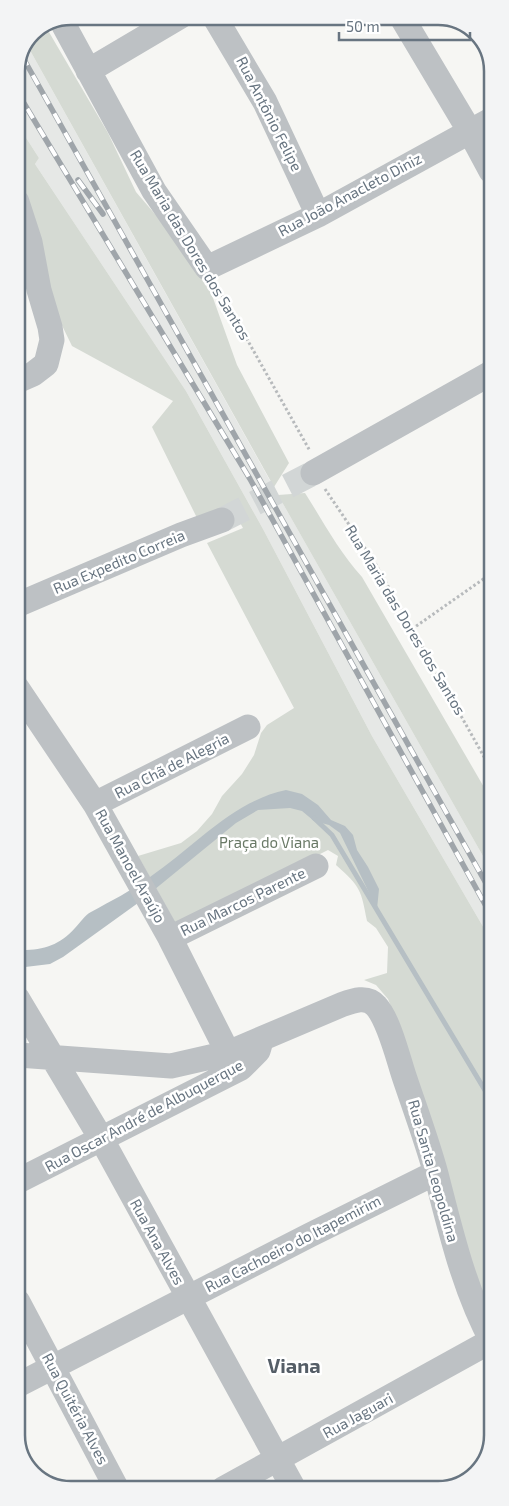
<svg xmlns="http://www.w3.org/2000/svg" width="509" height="1506" font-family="'Exo 2',sans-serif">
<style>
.built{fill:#e6e8e6}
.green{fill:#d5dad3}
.water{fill:#b6bfc4}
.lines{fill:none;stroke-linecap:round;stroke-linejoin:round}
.stream{stroke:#b6bfc4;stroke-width:5}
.minor-tunnel{stroke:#d2d6d6;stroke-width:25;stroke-dasharray:25 12;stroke-linecap:butt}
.path{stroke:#b7babc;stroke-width:3;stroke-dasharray:2.5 2.5;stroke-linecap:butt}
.minor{stroke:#bdc1c4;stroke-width:25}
.rail-casing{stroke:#9fa5aa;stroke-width:5.5}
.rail{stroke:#fff;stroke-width:4;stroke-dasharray:11;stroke-linecap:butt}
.labels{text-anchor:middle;stroke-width:5;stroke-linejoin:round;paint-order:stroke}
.street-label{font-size:15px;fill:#687581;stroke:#fff}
.park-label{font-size:15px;fill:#697966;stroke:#fff}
.district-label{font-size:20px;font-weight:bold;fill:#555e67;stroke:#fff}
.rim{fill:none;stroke:#687581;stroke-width:2.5}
</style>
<rect width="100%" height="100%" fill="#f6f6f3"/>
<path class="built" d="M 27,45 L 278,495 L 492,872 L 492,942 L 372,736 L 263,529 L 186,391 L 35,164 L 39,158 L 16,122 L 16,68 Z"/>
<path class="green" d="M 46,27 L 108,133 L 136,192 L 203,270 L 237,365 L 289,463 L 274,487 L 27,45 L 32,32 Z
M 16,122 L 39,158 L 35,164 L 186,391 L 263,529 L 372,736 L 492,942 L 493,1317 L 476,1279 L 410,1056 L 388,999 L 376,985 L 364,980 L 387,973 L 388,947 L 376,928 L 367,921 C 361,890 361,887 336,865 L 338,856 L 328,850 L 177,926 L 138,856 L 181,843 L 197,831 L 212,814 L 222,796 L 242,774 L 254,755 L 261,733 L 267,725 L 294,708 L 207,543 L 243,528 L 231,507 L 198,520 L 152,427 L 173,401 L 72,346 L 53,307 L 27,199 L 16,180 Z
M 305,493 C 323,521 339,552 362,577 L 492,801 L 492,872 L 278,495 Z"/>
<path class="water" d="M 286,790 L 302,794 L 318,805 L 331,820 L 345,826 L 353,835 L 357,850 L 368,867 L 379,889 L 377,909 L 340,833 L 329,825 L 314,821 L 302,811 L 290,808 L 258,810 L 236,823 L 138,903 L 63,957 L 50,964 L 17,968 L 17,950 C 41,951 59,946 75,928 C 80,923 85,915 91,912 C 111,901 131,891 150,877 C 194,847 233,801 286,790 Z"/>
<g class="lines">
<path class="stream" d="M 314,818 L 332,835 L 492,1102"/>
<path class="minor-tunnel" d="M 222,520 L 313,473"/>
<path class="path" d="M 217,286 L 310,451
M 325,489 L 375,563 L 492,771
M 412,629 L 492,573"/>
<path class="minor" d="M 214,16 L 265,102 L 318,215
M 401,16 L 469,130 L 491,171
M 61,20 L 154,191 L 207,268 L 318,215 L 491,120
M 88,71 L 181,16
M 17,202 L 30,242 L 39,290 L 50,327 L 52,340 L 46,364 L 33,374 L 17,381
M 313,473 L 491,373
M 17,605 L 181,535 L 222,520
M 17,688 L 95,804 L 170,938 L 228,1053
M 95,804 L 248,727
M 170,938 L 316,866
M 17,998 L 102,1140 L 294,1489
M 18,1055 L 171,1066 L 228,1053 L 341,1005 C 352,1001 367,995 376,1006 C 389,1020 398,1058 404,1076 C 415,1109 427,1141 436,1174 C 451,1232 464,1290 493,1343
M 18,1181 L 241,1068 L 258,1051 L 261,1041
M 18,1302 L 117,1489
M 18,1385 L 310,1235 L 435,1173
M 223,1489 L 491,1341"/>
<g class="rail-casing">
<path id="rail" d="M 22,56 L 492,894
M 16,90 L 250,479 L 492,917
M 78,180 L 103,214"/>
</g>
<use href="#rail" class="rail"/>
</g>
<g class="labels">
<g class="street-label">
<text transform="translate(269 114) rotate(63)" y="5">Rua Antônio Felipe</text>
<text transform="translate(350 195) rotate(-28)" y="5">Rua João Anacleto Diniz</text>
<text transform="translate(190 245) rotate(59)" y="5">Rua Maria das Dores dos Santos</text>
<text transform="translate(119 562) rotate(-23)" y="5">Rua Expedito Correia</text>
<text transform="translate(405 620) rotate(59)" y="5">Rua Maria das Dores dos Santos</text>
<text transform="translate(172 766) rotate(-27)" y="5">Rua Chã de Alegria</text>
<text transform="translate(130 866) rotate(61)" y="5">Rua Manoel Araújo</text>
<text transform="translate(243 902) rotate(-26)" y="5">Rua Marcos Parente</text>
<text transform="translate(144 1116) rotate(-28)" y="5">Rua Oscar André de Albuquerque</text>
<text transform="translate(433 1171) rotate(74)" y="5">Rua Santa Leopoldina</text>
<text transform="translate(157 1242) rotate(61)" y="5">Rua Ana Alves</text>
<text transform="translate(293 1244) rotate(-27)" y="5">Rua Cachoeiro do Itapemirim</text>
<text transform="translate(75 1409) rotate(62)" y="5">Rua Quitéria Alves</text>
<text transform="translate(358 1416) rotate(-29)" y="5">Rua Jaguari</text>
</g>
<g class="park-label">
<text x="269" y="848">Praça do Viana</text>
</g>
<g class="district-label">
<text x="294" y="1373">Viana</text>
</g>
</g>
<path d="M0 0H509V1506H0ZM71 25H438A46 46 0 0 1 484 71V1435A46 46 0 0 1 438 1481H71A46 46 0 0 1 25 1435V71A46 46 0 0 1 71 25Z" fill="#f3f4f5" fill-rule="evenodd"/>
<path class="rim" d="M71 25H438A46 46 0 0 1 484 71V1435A46 46 0 0 1 438 1481H71A46 46 0 0 1 25 1435V71A46 46 0 0 1 71 25Z"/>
<path d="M339 32v8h131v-8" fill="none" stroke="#687581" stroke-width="2.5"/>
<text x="346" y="32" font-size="15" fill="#687581" stroke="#ffffff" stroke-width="4" paint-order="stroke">50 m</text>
</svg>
